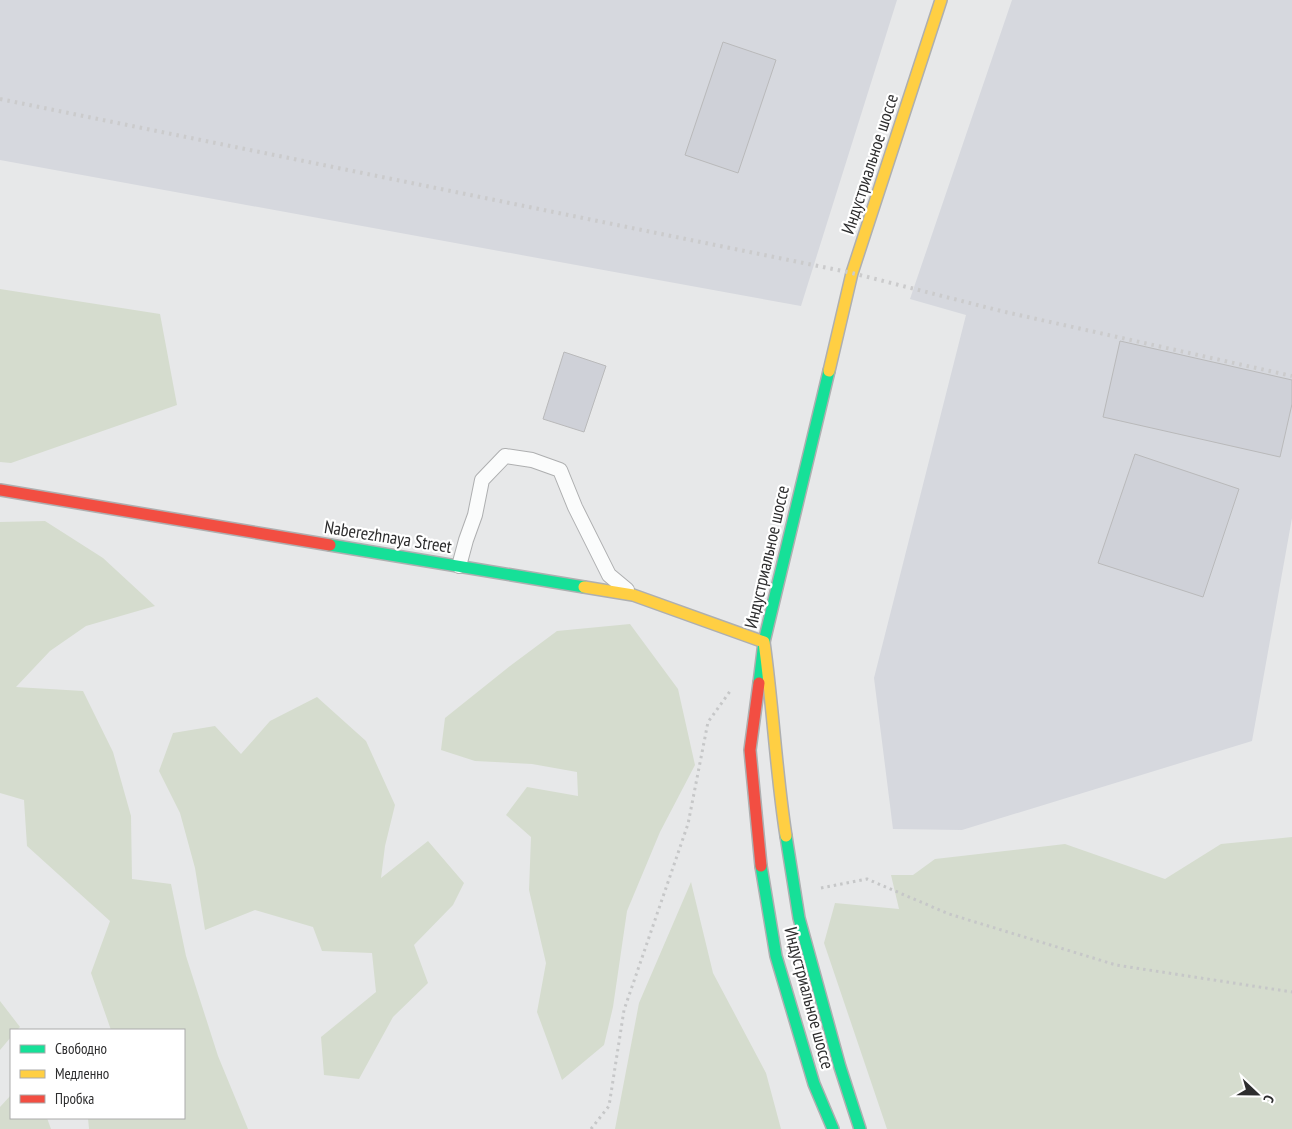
<svg xmlns="http://www.w3.org/2000/svg" width="1292" height="1129" font-family="'PT Sans Narrow',sans-serif">
<style>
.built{fill:#d6d8de}
.green{fill:#d5dcce}
.building{fill:#cfd1d8;stroke:#b9b9ba}
.lines{fill:none;stroke-linecap:round;stroke-linejoin:round}
.lane-casing{stroke:#aeafb0;stroke-width:16}
.fast-casing{stroke:#aeafb0;stroke-width:14}
.slow-casing{stroke:#aeafb0;stroke-width:14}
.jam-casing{stroke:#aeafb0;stroke-width:14}
.path{stroke:#c6c7c8;stroke-width:3;stroke-dasharray:2.5 4;stroke-linecap:butt}
.lane{stroke:#fbfcfc;stroke-width:14}
.fast{stroke:#16e098;stroke-width:11}
.slow{stroke:#ffcf43;stroke-width:11}
.jam{stroke:#f24e42;stroke-width:11}
.rail{stroke:#cbcbcc;stroke-width:4;stroke-dasharray:2.5 5;stroke-linecap:butt}
.labels{text-anchor:middle;stroke-width:4.5;stroke-linejoin:round;paint-order:stroke}
.street-label{font-size:18px;fill:#2d2d2e;stroke:#fff}
</style>
<rect width="100%" height="100%" fill="#e7e8e9"/>
<path class="built" d="M 0,0 L 897,0 L 801,306 L 0,160 Z
M 1012,0 L 1292,0 L 1292,518 L 1252,741 L 962,830 L 893,829 L 874,678 L 966,315 L 910,299 Z"/>
<path class="green" d="M 0,289 L 160,314 L 177,405 L 11,463 L 0,462 Z
M 45,521 L 103,558 L 155,606 L 86,626 L 50,651 L 16,687 L 83,691 L 113,752 L 131,816 L 132,879 L 171,884 L 186,956 L 218,1056 L 248,1129 L 89,1129 L 88,1118 L 184,1118 L 184,1030 L 111,1030 L 91,973 L 110,921 L 27,846 L 24,800 L 0,793 L 0,522 Z
M 630,624 L 678,689 L 695,765 L 660,832 L 627,911 L 613,1007 L 604,1045 L 562,1080 L 537,1012 L 546,963 L 529,890 L 531,837 L 506,815 L 527,787 L 578,796 L 577,772 L 532,764 L 475,761 L 441,750 L 445,718 L 510,666 L 557,631 Z
M 317,697 L 366,741 L 395,805 L 385,846 L 381,878 L 428,841 L 464,883 L 453,905 L 414,945 L 428,983 L 393,1017 L 359,1079 L 324,1075 L 321,1037 L 376,992 L 372,953 L 322,951 L 313,927 L 255,910 L 205,930 L 195,868 L 180,813 L 159,771 L 173,733 L 215,726 L 241,754 L 270,721 Z
M 1292,837 L 1292,1129 L 887,1129 L 824,943 L 835,903 L 899,909 L 891,875 L 913,875 L 935,859 L 1065,844 L 1165,879 L 1221,844 Z
M 691,882 L 713,973 L 766,1073 L 781,1129 L 615,1129 L 639,1003 Z
M 0,1001 L 20,1027 L 17,1030 L 11,1030 L 11,1037 L 0,1050 Z
M 11,1095 L 11,1118 L 47,1118 L 51,1129 L 0,1129 L 0,1107 Z"/>
<path class="building" d="M 723,42 L 776,60 L 738,173 L 685,155 Z
M 1120,341 L 1292,380 L 1292,404 L 1280,457 L 1103,417 Z
M 564,352 L 606,366 L 584,432 L 543,419 Z
M 1135,454 L 1239,489 L 1203,597 L 1098,563 Z"/>
<g class="lines">
<g class="lane-casing">
<path id="lane" d="M 459,566 L 466,540 L 475,515 L 482,480 L 505,456 L 532,460 L 560,470 L 575,507 L 609,575 L 627,590"/>
</g>
<g class="fast-casing">
<path id="fast" d="M 330,545 L 584,587
M 759,683 L 764,642 L 829,371
M 786,836 L 799,918 L 840,1067 L 860,1129
M 761,866 L 776,956 L 814,1084 L 833,1129"/>
</g>
<g class="slow-casing">
<path id="slow" d="M 829,371 L 852,273 L 941,0
M 584,587 L 633,595 L 764,642 C 773,707 776,772 786,836"/>
</g>
<g class="jam-casing">
<path id="jam" d="M 0,490 L 330,545
M 759,683 L 750,750 L 761,866"/>
</g>
<path class="path" d="M 821,888 L 867,879 L 949,914 L 1116,965 L 1292,992
M 591,1129 L 609,1106 L 624,1010 L 688,824 L 708,722 L 731,690"/>
<use href="#lane" class="lane"/>
<use href="#fast" class="fast"/>
<use href="#slow" class="slow"/>
<use href="#jam" class="jam"/>
<path class="rail" d="M 0,99 L 852,273 L 1001,311 L 1292,376"/>
</g>
<g class="labels">
<g class="street-label">
<text transform="translate(870 164) rotate(-72)" y="6">Индустриальное шоссе</text>
<text transform="translate(388 537) rotate(9)" y="6">Naberezhnaya Street</text>
<text transform="translate(767 557) rotate(-77)" y="6">Индустриальное шоссе</text>
<text transform="translate(809 998) rotate(75)" y="6">Индустриальное шоссе</text>
</g>
</g>
<rect x="10" y="1029" width="175" height="90" fill="#ffffff" stroke="#ababab"/>
<rect x="20" y="1045" width="25" height="8" fill="#16e098" stroke="#ababab"/>
<text x="55" y="1054" font-size="15" fill="#2d2d2e">Свободно</text>
<rect x="20" y="1070" width="25" height="8" fill="#ffcf43" stroke="#ababab"/>
<text x="55" y="1079" font-size="15" fill="#2d2d2e">Медленно</text>
<rect x="20" y="1095" width="25" height="8" fill="#f24e42" stroke="#ababab"/>
<text x="55" y="1104" font-size="15" fill="#2d2d2e">Пробка</text>
<g transform="translate(1257 1094) rotate(112)" stroke="#ffffff" stroke-width="4" paint-order="stroke">
<path d="M0-4L9 19L0 12L-9 19Z" fill="#2d2d2e"/>
<text y="-8" font-size="14" font-weight="bold" text-anchor="middle" fill="#2d2d2e">С</text>
</g>
</svg>
